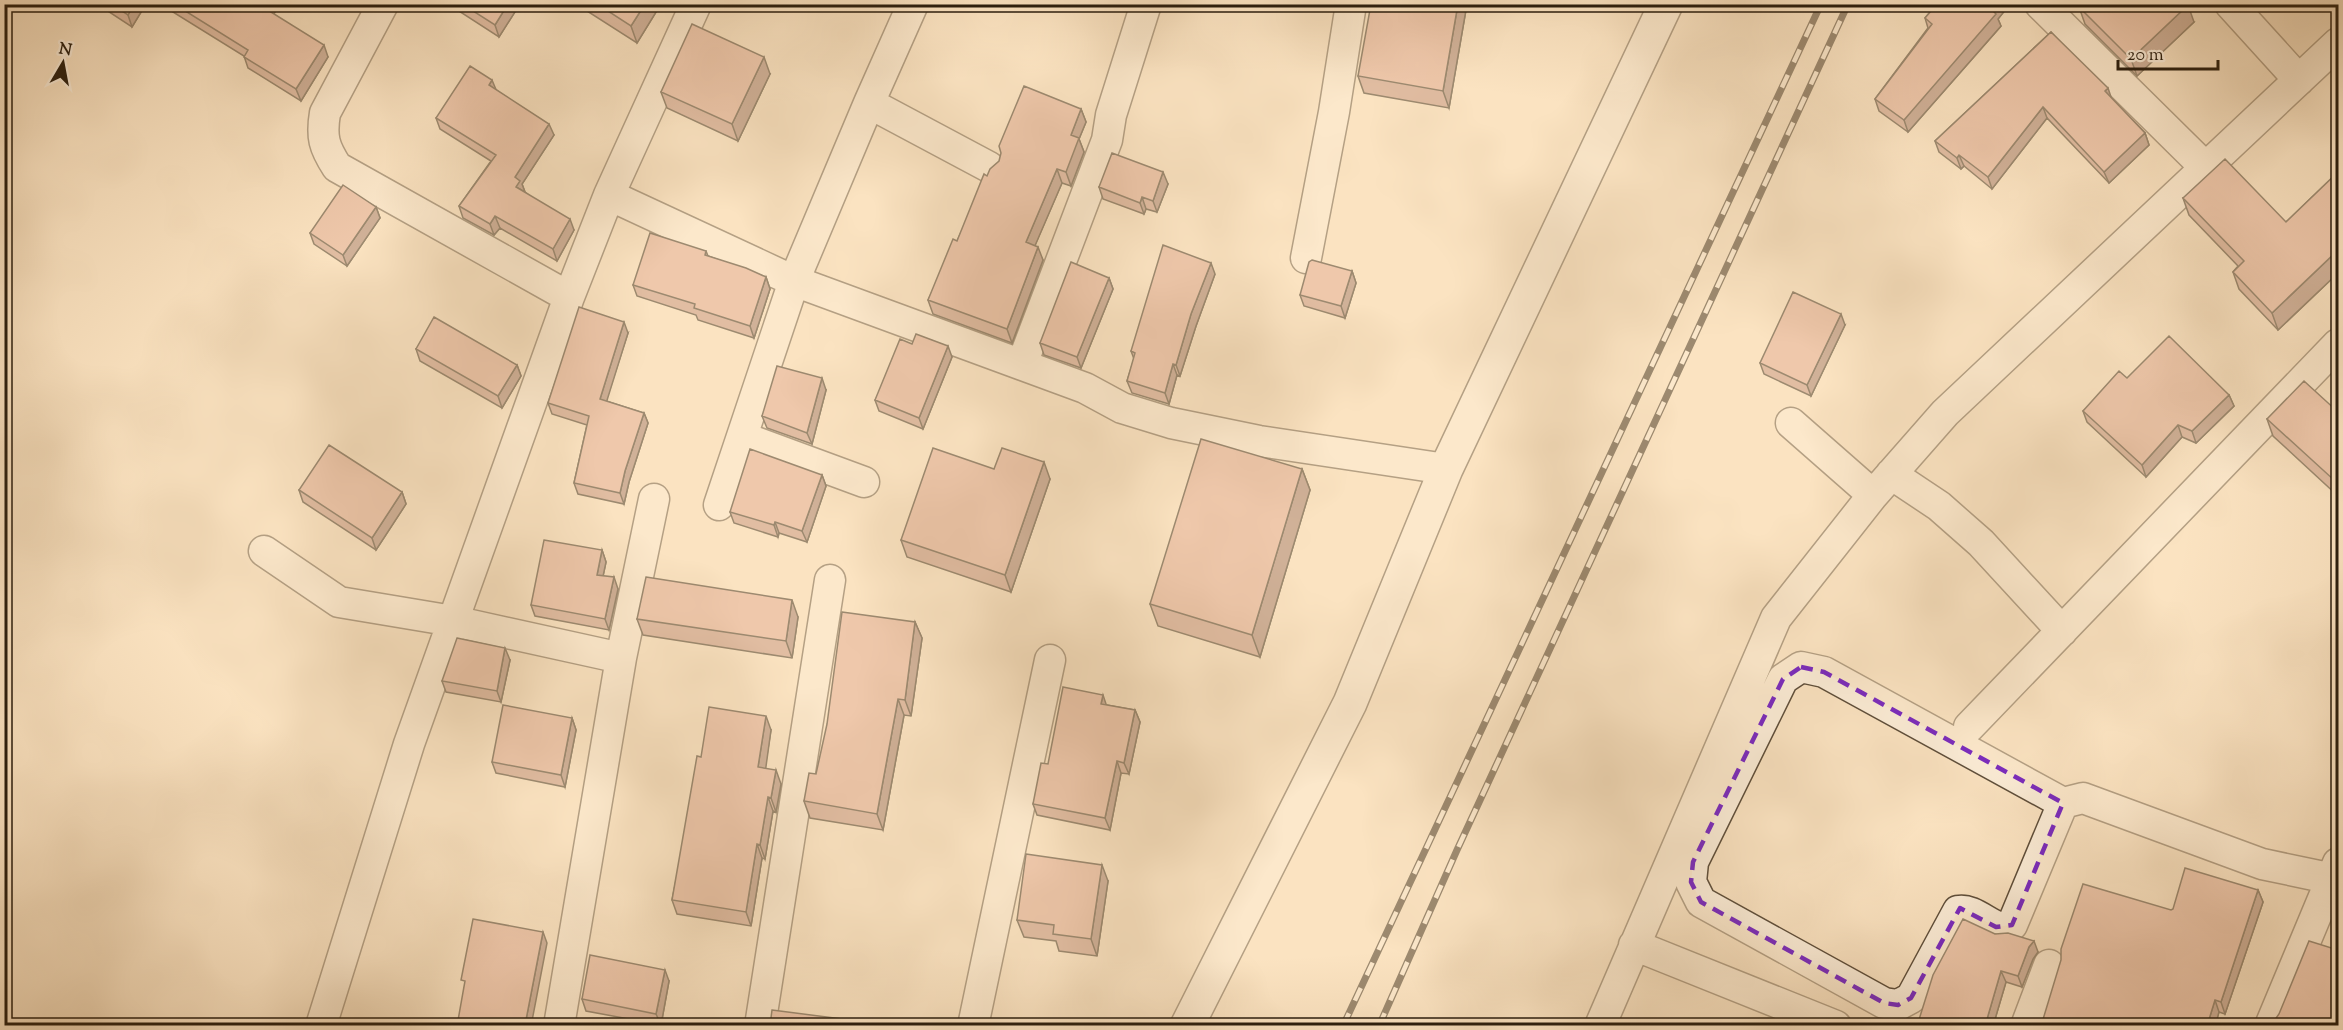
<svg xmlns="http://www.w3.org/2000/svg" width="2343" height="1030" font-family="'Sorts Mill Goudy',serif">
<style>
.lines{fill:none;stroke-linecap:round;stroke-linejoin:round}
.minor-casing{stroke:#5f4f3b;stroke-width:33}
.tertiary-casing{stroke:#5f4f3b;stroke-width:36}
.minor{stroke:#fcedd7;stroke-width:30}
.tertiary{stroke:#fcedd7;stroke-width:33}
.rail-casing{stroke:#2b1e0e;stroke-width:7}
.rail{stroke:#fcedd7;stroke-width:4.5;stroke-dasharray:14;stroke-linecap:butt}
.wall{fill:#c08f7d;stroke:#2b1e0e;stroke-width:1.5}
.shaded-wall{fill:#9c7466;stroke:#2b1e0e;stroke-width:1.5}
.building{fill:#dfa691;stroke:#2b1e0e;stroke-width:1.5}
.marked{fill:none;stroke:#7b2cbf;stroke-width:4.5;stroke-dasharray:12 8;stroke-linejoin:round}
</style>
<rect width="100%" height="100%" fill="#fbe3c1"/>
<filter id="stains"><feTurbulence type="fractalNoise" baseFrequency=".00333" numOctaves="4"/><feColorMatrix values="0 0 0 0 .2 0 0 0 0 .09 0 0 0 0 .02 0 0 0 .5 -.17"/></filter>
<radialGradient id="worn" r=".72"><stop offset=".6" stop-color="#630" stop-opacity="0"/><stop offset="1" stop-color="#630" stop-opacity=".3"/></radialGradient>
<g class="lines">
<g class="minor-casing">
<path id="minor" d="M 383,4 L 325,113 C 321,137 324,147 337,167 L 569,297
M 2040,4 L 2206,168
M 2230,4 L 2299,80
M 869,103 L 989,167
M 609,195 L 794,281 L 1085,388 L 1122,408 L 1171,423 L 1259,441 L 1446,469
M 1306,258 L 1334,112 L 1351,4
M 1022,364 L 1107,140 L 1111,115 L 1146,4
M 1791,423 L 1873,495
M 742,437 L 864,482
M 1891,474 L 1939,506 L 1981,543 L 2062,631
M 719,505 L 794,281 L 869,103 L 913,4
M 264,551 L 339,602 L 453,621 L 621,658
M 1969,727 L 2338,344
M 2063,803 L 2012,925 L 2004,929 C 1989,926 1973,908 1958,911 L 1911,998 L 1898,1005 L 1884,1003 L 1701,902 L 1691,882 L 1693,862 L 1783,679 L 1801,667 L 1824,672 L 2063,803 L 2083,798 L 2262,864 L 2338,880
M 1634,945 L 1836,1026
M 321,1026 L 409,744 L 569,297 L 609,195 L 696,4
M 559,1026 L 621,658 L 654,499
M 760,1026 L 830,580
M 973,1026 L 1050,660
M 1600,1026 L 1776,618 L 1873,495 L 1945,413 L 2338,43
M 2026,1026 L 2049,965
M 2270,1026 L 2338,863"/>
</g>
<g class="tertiary-casing">
<path id="tertiary" d="M 1187,1026 L 1350,703 L 1446,469 L 1666,4"/>
</g>
<use href="#minor" class="minor"/>
<use href="#tertiary" class="tertiary"/>
<g class="rail-casing">
<path id="rail" d="M 1343,1026 L 1821,4
M 1379,1026 L 1457,850 L 1848,4"/>
</g>
<use href="#rail" class="rail"/>
</g>
<path class="wall" d="M 97,4 L 146,4 L 132,27 Z
M 160,4 L 273,4 L 275,12 L 274,14 L 328,57 L 301,101 L 248,68 L 244,56 Z
M 448,4 L 520,4 L 499,37 Z
M 576,4 L 661,4 L 637,43 Z
M 1467,4 L 1449,108 L 1364,93 L 1358,76 Z
M 1937,4 L 2010,4 L 1998,19 L 2001,26 L 1908,132 L 1879,111 L 1875,99 L 1928,28 L 1925,18 Z
M 2079,7 L 2194,22 L 2137,76 L 2085,24 Z
M 2051,32 L 2112,99 L 2145,133 L 2149,145 L 2109,183 L 2047,118 L 1992,189 L 1964,166 L 1961,169 L 1939,152 L 1935,141 Z
M 770,74 L 738,141 L 667,108 L 661,92 Z
M 495,89 L 554,135 L 522,184 L 525,192 L 574,230 L 557,261 L 500,228 L 494,235 L 463,218 L 459,206 L 491,161 L 440,129 L 436,118 Z
M 1081,109 L 1086,122 L 1079,139 L 1084,152 L 1071,186 L 1062,183 L 1035,245 L 1043,260 L 1012,343 L 933,314 L 928,300 L 957,241 L 987,176 Z
M 2338,172 L 2338,273 L 2278,330 L 2239,289 L 2233,272 L 2238,266 L 2189,215 L 2183,198 L 2286,222 Z
M 1168,184 L 1157,212 L 1146,209 L 1144,214 L 1103,199 L 1099,187 Z
M 376,207 L 380,218 L 347,266 L 314,244 L 310,233 Z
M 706,251 L 708,256 L 766,277 L 770,289 L 754,338 L 698,320 L 696,315 L 637,296 L 633,285 Z
M 1352,271 L 1356,283 L 1345,318 L 1304,306 L 1300,295 Z
M 1215,274 L 1196,326 L 1180,376 L 1177,375 L 1169,404 L 1132,393 L 1127,381 L 1134,359 L 1131,351 Z
M 1109,278 L 1113,289 L 1081,368 L 1044,355 L 1040,343 Z
M 1845,325 L 1811,396 L 1764,374 L 1760,363 Z
M 628,333 L 606,401 L 644,413 L 648,423 L 629,482 L 624,504 L 578,494 L 574,483 L 587,425 L 552,414 L 548,403 Z
M 912,344 L 952,357 L 923,429 L 879,411 L 875,400 Z
M 416,349 L 517,365 L 521,376 L 502,408 L 420,361 Z
M 2127,378 L 2229,395 L 2234,406 L 2196,443 L 2182,437 L 2146,477 L 2087,422 L 2083,411 Z
M 826,390 L 812,444 L 767,428 L 762,416 Z
M 2338,412 L 2338,496 L 2273,436 L 2267,419 Z
M 994,469 L 1050,479 L 1011,592 L 907,557 L 901,540 Z
M 1302,469 L 1310,490 L 1260,657 L 1158,626 L 1150,604 Z
M 822,475 L 826,486 L 807,542 L 779,533 L 778,537 L 734,523 L 730,512 Z
M 299,490 L 402,492 L 406,504 L 376,550 L 303,502 Z
M 602,550 L 606,562 L 603,576 L 618,589 L 609,630 L 535,616 L 531,605 Z
M 798,617 L 792,658 L 643,635 L 637,619 Z
M 915,622 L 922,638 L 911,716 L 904,715 L 883,830 L 810,818 L 804,801 L 816,774 Z
M 510,660 L 501,702 L 446,692 L 442,681 Z
M 1107,705 L 1135,710 L 1140,722 L 1129,774 L 1121,773 L 1110,830 L 1037,815 L 1033,804 L 1048,764 Z
M 572,718 L 576,730 L 565,787 L 496,773 L 492,762 Z
M 771,730 L 765,768 L 781,784 L 776,812 L 773,811 L 765,859 L 762,858 L 751,926 L 677,914 L 672,900 L 701,757 Z
M 1108,881 L 1097,956 L 1059,951 L 1056,941 L 1024,937 L 1017,920 Z
M 2258,890 L 2263,902 L 2225,1014 L 2219,1012 L 2215,1026 L 2041,1026 L 2171,910 Z
M 1995,934 L 2038,952 L 2033,959 L 2022,987 L 2006,982 L 1993,1026 L 1917,1026 Z
M 669,981 L 661,1025 L 586,1011 L 582,999 Z"/>
<path class="shaded-wall" d="M 134,4 L 146,4 L 132,27 L 128,15 Z
M 269,4 L 273,4 L 275,12 L 270,21 L 266,9 Z
M 508,4 L 520,4 L 499,37 L 495,25 Z
M 645,4 L 661,4 L 637,43 L 631,26 Z
M 1458,4 L 1467,4 L 1449,108 L 1443,91 Z
M 1997,4 L 2010,4 L 1998,19 L 2001,26 L 1908,132 L 1904,120 Z
M 2188,5 L 2194,22 L 2137,76 L 2131,59 Z
M 324,45 L 328,57 L 301,101 L 296,89 Z
M 764,57 L 770,74 L 738,141 L 732,124 Z
M 492,80 L 497,92 L 489,85 Z
M 2108,88 L 2112,100 L 2105,91 Z
M 2043,107 L 2047,118 L 1992,189 L 1988,177 Z
M 1081,109 L 1086,122 L 1079,139 L 1084,152 L 1071,186 L 1066,172 L 1071,135 Z
M 549,124 L 554,135 L 522,184 L 525,192 L 516,187 L 515,177 Z
M 2145,133 L 2149,145 L 2109,183 L 2104,172 Z
M 1959,155 L 1964,166 L 1961,169 L 1957,158 Z
M 1057,169 L 1062,183 L 1031,255 L 1026,242 Z
M 1163,172 L 1168,184 L 1157,212 L 1153,201 Z
M 1142,197 L 1146,209 L 1144,214 L 1140,203 Z
M 376,207 L 380,218 L 347,266 L 343,255 Z
M 495,216 L 500,228 L 494,235 L 490,224 Z
M 570,219 L 574,230 L 557,261 L 553,249 Z
M 1038,247 L 1043,260 L 1012,343 L 1007,329 Z
M 2338,250 L 2338,273 L 2278,330 L 2272,313 Z
M 1211,263 L 1215,274 L 1196,326 L 1180,376 L 1176,365 L 1191,314 Z
M 1352,271 L 1356,283 L 1345,318 L 1341,306 Z
M 766,277 L 770,289 L 754,338 L 750,326 Z
M 1109,278 L 1113,289 L 1081,368 L 1077,357 Z
M 1841,314 L 1845,325 L 1811,396 L 1807,385 Z
M 624,322 L 628,333 L 604,410 L 600,399 Z
M 948,346 L 952,357 L 923,429 L 919,418 Z
M 1173,364 L 1177,375 L 1169,404 L 1165,393 Z
M 517,365 L 521,376 L 502,408 L 498,396 Z
M 822,378 L 826,390 L 812,444 L 807,433 Z
M 2229,395 L 2234,406 L 2196,443 L 2192,431 Z
M 644,413 L 648,423 L 629,482 L 624,504 L 620,493 L 625,471 Z
M 2178,425 L 2182,437 L 2146,477 L 2142,465 Z
M 1044,462 L 1050,479 L 1011,592 L 1005,575 Z
M 1302,469 L 1310,490 L 1260,657 L 1252,635 Z
M 822,475 L 826,486 L 807,542 L 802,531 Z
M 2338,477 L 2338,492 L 2335,481 Z
M 402,492 L 406,504 L 376,550 L 372,538 Z
M 775,522 L 779,533 L 778,537 L 774,525 Z
M 602,550 L 606,562 L 601,586 L 597,575 Z
M 614,577 L 618,589 L 609,630 L 605,619 Z
M 792,600 L 798,617 L 792,658 L 786,641 Z
M 915,622 L 922,638 L 911,716 L 905,700 Z
M 505,648 L 510,660 L 501,702 L 497,691 Z
M 1103,695 L 1107,707 L 1101,704 Z
M 898,699 L 904,715 L 883,830 L 877,814 Z
M 1135,710 L 1140,722 L 1129,774 L 1124,763 Z
M 766,716 L 771,730 L 764,781 L 758,767 Z
M 572,718 L 576,730 L 565,787 L 561,775 Z
M 1117,761 L 1121,773 L 1110,830 L 1105,818 Z
M 776,770 L 781,784 L 776,812 L 771,798 Z
M 768,797 L 773,811 L 765,859 L 760,845 Z
M 757,844 L 762,858 L 751,926 L 746,912 Z
M 1102,865 L 1108,881 L 1097,956 L 1091,939 Z
M 2258,890 L 2263,902 L 2225,1014 L 2221,1002 Z
M 543,932 L 547,943 L 531,1026 L 525,1025 Z
M 2034,941 L 2038,952 L 2033,959 L 2022,987 L 2018,976 L 2029,947 Z
M 665,970 L 669,981 L 661,1025 L 656,1014 Z
M 2001,971 L 2006,982 L 1993,1026 L 1985,1026 Z
M 2215,1000 L 2219,1012 L 2215,1026 L 2207,1026 Z"/>
<path class="building" d="M 111,4 L 134,4 L 128,15 Z
M 174,4 L 269,4 L 266,9 L 324,45 L 296,89 L 244,57 L 248,50 Z
M 462,4 L 508,4 L 495,25 Z
M 597,4 L 645,4 L 631,26 Z
M 1371,4 L 1458,4 L 1443,91 L 1358,76 Z
M 1937,4 L 1997,4 L 1992,10 L 1996,14 L 1904,120 L 1875,99 L 1932,24 L 1925,18 Z
M 2082,4 L 2187,4 L 2188,5 L 2131,59 L 2079,7 Z
M 692,24 L 764,57 L 732,124 L 661,92 Z
M 2051,32 L 2108,88 L 2105,91 L 2145,133 L 2104,172 L 2043,107 L 1988,177 L 1959,155 L 1957,158 L 1935,141 Z
M 470,66 L 492,80 L 489,85 L 549,124 L 515,177 L 520,181 L 516,187 L 570,219 L 553,249 L 495,216 L 490,224 L 459,206 L 496,155 L 436,118 Z
M 1024,86 L 1081,109 L 1071,135 L 1079,138 L 1066,172 L 1057,169 L 1026,242 L 1038,247 L 1007,329 L 928,300 L 953,239 L 957,241 L 984,174 L 987,176 L 990,169 L 999,161 L 1001,153 L 999,146 Z
M 1112,153 L 1163,172 L 1153,201 L 1142,197 L 1140,203 L 1099,187 Z
M 2225,159 L 2286,222 L 2338,172 L 2338,250 L 2272,313 L 2233,272 L 2244,261 L 2183,198 Z
M 343,185 L 376,207 L 343,255 L 310,233 Z
M 650,233 L 706,251 L 705,255 L 746,268 L 766,277 L 750,326 L 694,308 L 695,304 L 633,285 Z
M 1163,245 L 1211,263 L 1191,314 L 1176,365 L 1173,364 L 1165,393 L 1127,381 L 1135,353 L 1131,351 Z
M 1312,260 L 1352,271 L 1341,306 L 1300,295 L 1309,262 Z
M 1071,262 L 1109,278 L 1077,357 L 1040,343 Z
M 1793,292 L 1841,314 L 1807,385 L 1760,363 Z
M 579,307 L 624,322 L 600,399 L 644,413 L 625,471 L 620,493 L 574,483 L 589,416 L 548,403 Z
M 434,317 L 517,365 L 498,396 L 416,349 Z
M 916,334 L 948,346 L 919,418 L 875,400 L 900,339 L 912,344 Z
M 2169,336 L 2229,395 L 2192,431 L 2178,425 L 2142,465 L 2083,411 L 2119,371 L 2127,378 Z
M 777,366 L 822,378 L 807,433 L 762,416 Z
M 2304,381 L 2338,412 L 2338,477 L 2335,481 L 2267,419 Z
M 1201,439 L 1302,469 L 1252,635 L 1150,604 Z
M 329,445 L 402,492 L 372,538 L 299,490 Z
M 933,448 L 994,469 L 1002,448 L 1044,462 L 1005,575 L 901,540 Z
M 750,449 L 822,475 L 802,531 L 775,522 L 774,525 L 730,512 Z
M 544,540 L 602,550 L 597,575 L 614,577 L 605,619 L 531,605 Z
M 646,577 L 792,600 L 786,641 L 637,619 Z
M 842,612 L 915,622 L 905,700 L 898,699 L 877,814 L 804,801 L 809,773 L 816,774 L 827,724 Z
M 457,638 L 505,648 L 497,691 L 442,681 Z
M 1063,687 L 1103,695 L 1101,704 L 1135,710 L 1124,763 L 1117,761 L 1105,818 L 1033,804 L 1041,763 L 1048,764 Z
M 503,705 L 572,718 L 561,775 L 492,762 Z
M 709,707 L 766,716 L 758,767 L 776,770 L 771,798 L 768,797 L 760,845 L 757,844 L 746,912 L 672,900 L 697,756 L 701,757 Z
M 1026,854 L 1102,865 L 1091,939 L 1053,934 L 1054,925 L 1017,920 Z
M 2185,868 L 2258,890 L 2221,1002 L 2215,1000 L 2207,1026 L 2041,1026 L 2061,960 L 2061,949 L 2083,884 L 2171,910 L 2173,909 Z
M 473,919 L 543,932 L 525,1025 L 529,1026 L 457,1026 L 465,981 L 461,980 Z
M 1963,919 L 1995,934 L 2008,933 L 2034,941 L 2029,947 L 2018,976 L 2001,971 L 1985,1026 L 1917,1026 L 1933,975 Z
M 2309,941 L 2338,950 L 2338,1026 L 2267,1026 L 2267,1024 L 2274,1021 L 2279,1014 Z
M 590,955 L 665,970 L 656,1014 L 582,999 Z
M 772,1010 L 850,1020 L 849,1026 L 770,1026 Z"/>
<path d="M0 0H2343V1030H0ZM 1801,667 L 1824,672 L 2063,803 L 2012,925 L 1996,927 L 1960,908 L 1911,998 L 1898,1005 L 1884,1003 L 1701,902 L 1691,882 L 1693,862 L 1783,679 Z" fill="#fbe3c1" fill-opacity=".55" fill-rule="evenodd"/>
<path class="marked" d="M 1801,667 L 1824,672 L 2063,803 L 2012,925 L 1996,927 L 1960,908 L 1911,998 L 1898,1005 L 1884,1003 L 1701,902 L 1691,882 L 1693,862 L 1783,679 Z"/>
<rect width="2343" height="1030" fill="none" stroke="#fbe3c1" stroke-width="24"/>
<rect x="6" y="6" width="2331" height="1018" fill="none" stroke="#2b1e0e" stroke-width="3"/>
<rect x="12" y="12" width="2319" height="1006" fill="none" stroke="#2b1e0e" stroke-width="1.5"/>
<g transform="translate(63 63) rotate(10)" stroke="#fcedd7" stroke-width="4.5" paint-order="stroke">
<path d="M0-4.5L10 22L0 15L-10 22Z" fill="#2b1e0e"/>
<text y="-9" font-size="16" font-weight="bold" text-anchor="middle" fill="#2b1e0e">N</text>
</g>
<path d="M2118 60v9h100v-9" fill="none" stroke="#2b1e0e" stroke-width="3"/>
<text x="2127" y="60" font-size="18" fill="#2b1e0e" stroke="#fcedd7" stroke-width="4.5" paint-order="stroke">20 m</text>
<rect width="100%" height="100%" filter="url(#stains)"/>
<rect width="100%" height="100%" fill="url(#worn)"/>
</svg>
